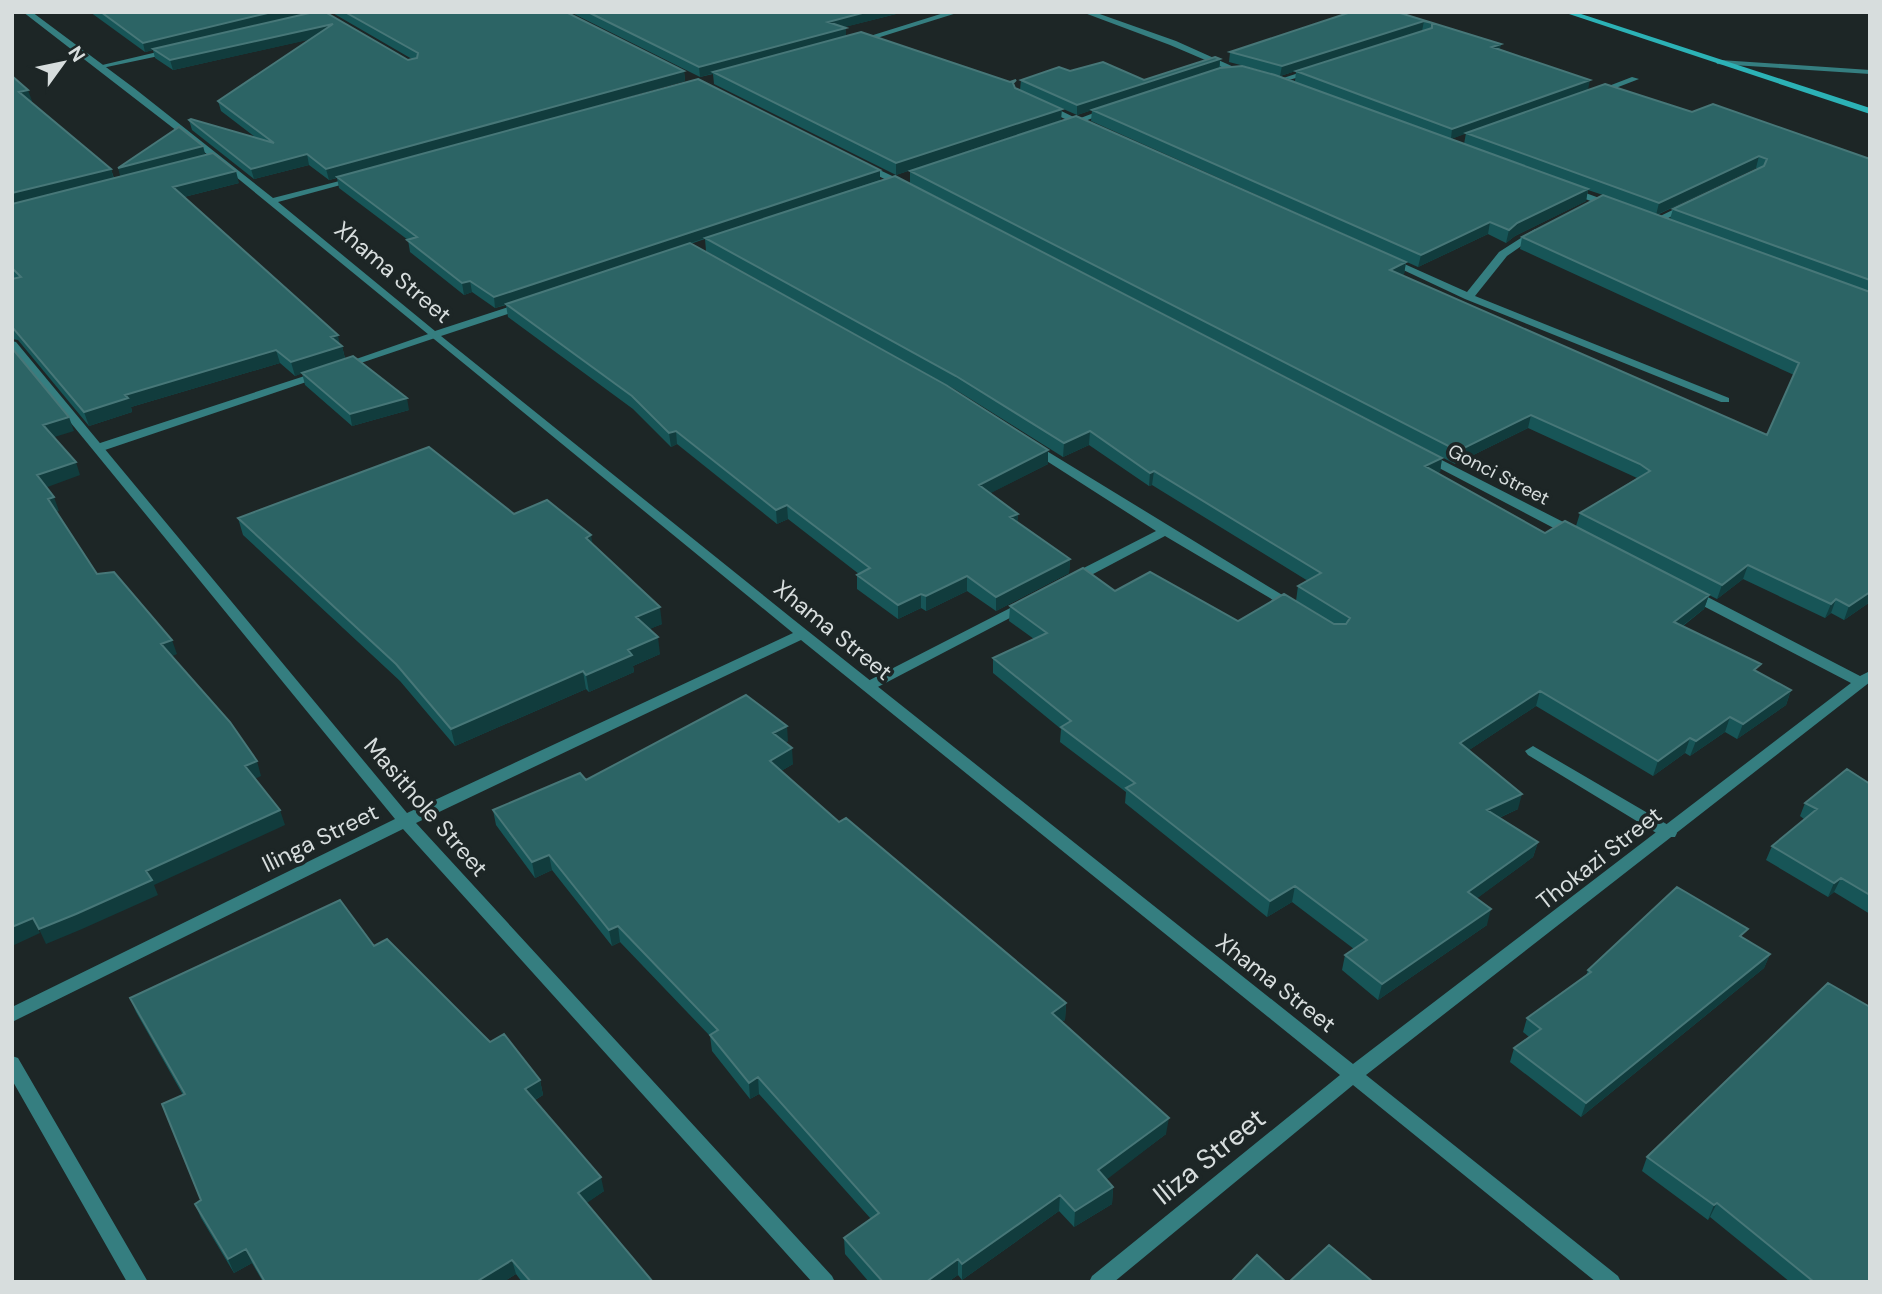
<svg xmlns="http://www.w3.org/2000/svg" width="1882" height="1294" font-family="'DM Sans',sans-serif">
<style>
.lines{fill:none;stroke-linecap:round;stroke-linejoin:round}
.lane{fill:#357e80;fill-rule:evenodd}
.street{fill:#357e80;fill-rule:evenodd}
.secondary{fill:#2cb2b6;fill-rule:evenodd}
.wall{fill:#175557;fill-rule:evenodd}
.shaded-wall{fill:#113c3d}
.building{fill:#2c6465;stroke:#477778;stroke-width:2}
.labels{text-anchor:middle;stroke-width:7;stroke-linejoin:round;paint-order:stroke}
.far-street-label{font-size:19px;fill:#d7dddd;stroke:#1d2626}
.street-label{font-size:23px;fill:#d7dddd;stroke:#1d2626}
.near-street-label{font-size:28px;fill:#d7dddd;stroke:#1d2626}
</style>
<rect width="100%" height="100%" fill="#1d2626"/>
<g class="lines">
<path class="lane" d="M 1082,12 L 1094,12 L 1176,41 L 1245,72 L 1238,74 L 1170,45 Z
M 170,49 L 173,49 L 173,53 L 102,68 L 98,66 Z
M 1720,60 L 1870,70 L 1870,74 L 1717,64 L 1716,62 Z
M 1311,69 L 1315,71 L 1314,73 L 1278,83 L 1274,81 Z
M 1632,77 L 1639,79 L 1600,94 L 1593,92 Z
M 1043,105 L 1049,105 L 1092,126 L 1085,128 L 1043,109 Z
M 1687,203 L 1695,205 L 1660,222 L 1652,220 Z
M 1535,229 L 1543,231 L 1507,256 L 1475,296 L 1729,398 L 1729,402 L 1721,402 L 1465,299 L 1382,260 L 1391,258 L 1467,292 L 1499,252 Z
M 434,332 L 439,335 L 438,337 L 346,368 L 338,368 L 336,366 Z
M 320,371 L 324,372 L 324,376 L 102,451 L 98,452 L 92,448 L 94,445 Z
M 1032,442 L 1302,607 L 1300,610 L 1290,610 L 1165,536 L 1078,582 L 1068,582 L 1066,579 L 1068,576 L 1156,531 L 1028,449 L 1026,446 L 1028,443 Z
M 1024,601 L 1031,605 L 1029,608 L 872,690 L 867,692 L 860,687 L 862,684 Z
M 1533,746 L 1675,829 L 1677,833 L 1675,837 L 1663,837 L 1528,755 L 1525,751 Z
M 12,1056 L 18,1058 L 148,1282 L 127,1282 L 12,1080 Z"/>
<path class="street" d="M 23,12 L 32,12 L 134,88 L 273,198 L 359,176 L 359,180 L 278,202 L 435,331 L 518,304 L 526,304 L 526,308 L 441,336 L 794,620 L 1353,1064 L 1851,683 L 1686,597 L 1684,594 L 1686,591 L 1696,591 L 1860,676 L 1870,671 L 1870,682 L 1366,1075 L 1618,1276 L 1621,1282 L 1596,1282 L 1353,1085 L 1114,1282 L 1089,1282 L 1092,1276 L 1340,1075 L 801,640 L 416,823 L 832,1276 L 835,1282 L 812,1282 L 403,829 L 12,1022 L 12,1007 L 395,819 L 12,351 L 12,341 L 16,342 L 407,813 L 793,633 L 230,172 Z
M 947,12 L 960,12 L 861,43 L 854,41 Z
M 1107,108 L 1114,110 L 1069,127 L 1062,125 Z
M 865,163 L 909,184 L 911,186 L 903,188 L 862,168 L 860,166 Z
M 1569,187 L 1616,204 L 1618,206 L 1610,208 L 1566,192 L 1566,188 Z
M 1424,451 L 1579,530 L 1580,533 L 1579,536 L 1569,536 L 1420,458 L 1418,455 L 1420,452 Z"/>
<path class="secondary" d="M 1563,12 L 1575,12 L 1870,108 L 1870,114 Z"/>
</g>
<path class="wall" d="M 90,12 L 325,12 L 408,60 L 412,59 L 331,12 L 566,12 L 684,71 L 685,81 L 439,149 L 880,180 L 1442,458 L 1440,472 L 1437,473 L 1545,533 L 1576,526 L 1580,513 L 1637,478 L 1528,428 L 1455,464 L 910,183 L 910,171 L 1406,262 L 1404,274 L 1402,275 L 1767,435 L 1794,375 L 1520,249 L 1522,237 L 1603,195 L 1588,190 L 1586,201 L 1515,236 L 1506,243 L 1488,234 L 1418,267 L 1091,121 L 1092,110 L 1098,108 L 1077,115 L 1020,90 L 1021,80 L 1070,71 L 1144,80 L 1220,59 L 1220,68 L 1263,71 L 1229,62 L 1230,52 L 1397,12 L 1501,44 L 1499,50 L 1529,59 L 1529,60 L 1588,90 L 1692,112 L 1870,159 L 1870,602 L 1844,620 L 1831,613 L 1825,618 L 1743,579 L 1717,599 L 1709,595 L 1704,609 L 1683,626 L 1758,672 L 1791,690 L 1786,705 L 1737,739 L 1725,732 L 1690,756 L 1685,753 L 1653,776 L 1536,706 L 1469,750 L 1518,809 L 1499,818 L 1538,842 L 1533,857 L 1477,898 L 1487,925 L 1378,1000 L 1342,970 L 1345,955 L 1354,949 L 1292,902 L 1267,917 L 1125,803 L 1126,792 L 1060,742 L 1061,729 L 993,673 L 993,658 L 1034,639 L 1009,621 L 1010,606 L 1115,591 L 1238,621 L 1317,613 L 1296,601 L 1298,586 L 1308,581 L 1152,485 L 1149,486 L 1089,445 L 1063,457 L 956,390 L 706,251 L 705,239 L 690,244 L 1048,464 L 990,493 L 1018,514 L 1017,522 L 1070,559 L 1069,573 L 996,611 L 967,591 L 926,611 L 921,608 L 898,619 L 857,589 L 857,575 L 859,574 L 788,519 L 777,524 L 677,444 L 671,447 L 633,409 L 508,317 L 506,305 L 495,308 L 472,292 L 464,295 L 410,252 L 408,240 L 339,188 L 337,178 L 329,180 L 309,165 L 254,179 L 192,130 L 189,120 L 255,137 L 221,111 L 218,101 L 311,39 L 173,70 L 155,58 L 153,50 L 145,52 ZM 1422,31 L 1424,31 L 1296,71 L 1295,81 L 1280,76 ZM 1466,133 L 1464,144 L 1451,139 ZM 1756,168 L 1759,169 L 1673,209 L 1670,219 L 1657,215 Z
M 570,12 L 904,12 L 844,27 L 846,36 L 1016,88 L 1061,120 L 896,175 L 714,84 L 713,74 L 700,77 Z
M 12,76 L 32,101 L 30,101 L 111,169 L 114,178 L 206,155 L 239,183 L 184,197 L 342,346 L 345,358 L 409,410 L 352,426 L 305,385 L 302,373 L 295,376 L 280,363 L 131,407 L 132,412 L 89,426 L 18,340 L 12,339 L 12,279 L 14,278 L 12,276 Z
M 514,514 L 592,544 L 662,624 L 649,629 L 660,654 L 633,666 L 634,672 L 589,692 L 586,689 L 455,746 L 400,681 L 243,535 L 238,518 Z
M 788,741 L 785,743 L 793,764 L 781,771 L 839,822 L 1066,1003 L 1065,1020 L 1061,1022 L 1166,1134 L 1106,1179 L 1113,1187 L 1112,1204 L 1074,1227 L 1059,1211 L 962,1280 L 958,1275 L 948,1282 L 869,1282 L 845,1254 L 844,1238 L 871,1219 L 759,1094 L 750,1099 L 712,1051 L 710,1036 L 620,942 L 612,946 L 552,870 L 535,878 L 496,825 L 493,810 Z
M 1870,784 L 1870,914 L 1834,892 L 1828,897 L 1766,860 L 1772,846 L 1804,819 L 1800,816 L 1805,803 Z
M 1744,938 L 1770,954 L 1764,968 L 1581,1117 L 1510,1062 L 1514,1048 L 1529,1037 L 1523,1032 L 1527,1018 L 1586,976 L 1588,970 Z
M 374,946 L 490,1042 L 540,1080 L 543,1095 L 535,1100 L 604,1191 L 586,1203 L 653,1282 L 522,1282 L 516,1274 L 503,1282 L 263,1282 L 252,1263 L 234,1273 L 201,1218 L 195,1204 L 201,1200 L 183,1095 L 136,1012 L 130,998 Z
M 1647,1157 L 1870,1282 L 1790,1282 L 1710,1217 L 1708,1220 L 1642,1171 Z"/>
<path class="shaded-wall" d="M 272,12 L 314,12 L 153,49 L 153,50 L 145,52 L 143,43 Z
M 866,12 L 904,12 L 829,31 L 828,22 Z
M 1424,21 L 1422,31 L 1280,76 L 1282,66 Z
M 333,24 L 335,34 L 173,70 L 170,60 Z
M 846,28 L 846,37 L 700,77 L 699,67 Z
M 1501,44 L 1499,53 L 1492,47 Z
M 1220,59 L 1219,69 L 1077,115 L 1077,105 Z
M 684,71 L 685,81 L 329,180 L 326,169 Z
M 1590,80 L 1588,90 L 1451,139 L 1452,129 Z
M 28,90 L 32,101 L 22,103 L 19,92 Z
M 1062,109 L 1061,120 L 896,175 L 896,163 Z
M 203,146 L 206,157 L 121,179 L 118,168 Z
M 307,154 L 309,165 L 254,179 L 251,169 Z
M 1759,156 L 1756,168 L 1656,215 L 1659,203 Z
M 111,169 L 114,180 L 12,206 L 12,193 Z
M 880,170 L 880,180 L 495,308 L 494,297 Z
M 236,171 L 239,183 L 176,199 L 173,187 Z
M 1588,189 L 1586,201 L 1515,236 L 1506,243 L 1509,230 L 1517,223 Z
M 1490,222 L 1488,234 L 1418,267 L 1421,255 Z
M 1406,262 L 1404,274 L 1388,282 L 1390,270 Z
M 470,281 L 472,292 L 464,295 L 462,283 Z
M 338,335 L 340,346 L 342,346 L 345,359 L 295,376 L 291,362 L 331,337 Z
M 276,350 L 280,363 L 131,407 L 132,412 L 89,426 L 84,412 L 125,395 Z
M 407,398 L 409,410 L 352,426 L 350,414 Z
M 1531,415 L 1528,428 L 1455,464 L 1458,451 Z
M 69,417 L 74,431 L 48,439 L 43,425 Z
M 676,431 L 677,444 L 671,447 L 669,433 Z
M 1090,431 L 1089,445 L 1063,457 L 1064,443 Z
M 1048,450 L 1048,464 L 979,499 L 979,485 Z
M 1442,458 L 1440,472 L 1422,480 L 1425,466 Z
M 76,462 L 80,475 L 42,489 L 37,475 Z
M 1154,471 L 1152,485 L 1149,486 L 1150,473 Z
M 54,497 L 59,511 L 53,513 L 48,499 Z
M 787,505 L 788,519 L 777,524 L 776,510 Z
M 1018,514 L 1017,528 L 1010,517 Z
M 591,535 L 594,552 L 586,538 Z
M 1070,559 L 1069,573 L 996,611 L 996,597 Z
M 1748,565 L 1743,579 L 1717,599 L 1722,585 Z
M 967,576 L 967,591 L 926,611 L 926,596 Z
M 1870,592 L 1870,602 L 1844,620 L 1849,606 Z
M 921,594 L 921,608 L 898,619 L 898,605 Z
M 1709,595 L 1704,609 L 1669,636 L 1674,622 Z
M 1836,599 L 1831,613 L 1825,618 L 1831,604 Z
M 660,607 L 662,624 L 638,634 L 636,617 Z
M 658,637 L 660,654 L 633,666 L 634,672 L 589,692 L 586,675 L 628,650 Z
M 172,640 L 177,654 L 166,659 L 161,644 Z
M 583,671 L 586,689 L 455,746 L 451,729 Z
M 1791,690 L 1786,705 L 1737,739 L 1743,724 Z
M 1540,691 L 1536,706 L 1457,758 L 1460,743 Z
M 1730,717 L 1725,732 L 1690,756 L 1696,741 Z
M 787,726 L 788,741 L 775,749 L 773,733 Z
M 1690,738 L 1685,753 L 1653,776 L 1658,761 Z
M 792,748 L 793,764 L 771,777 L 770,761 Z
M 257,761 L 261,776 L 250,781 L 245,766 Z
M 1522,794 L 1518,809 L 1483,825 L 1487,810 Z
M 280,810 L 285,825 L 154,885 L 158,895 L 82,929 L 46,944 L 39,929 L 146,871 Z
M 1538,842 L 1533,857 L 1464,908 L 1468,892 Z
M 549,855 L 552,870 L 535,878 L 532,862 Z
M 1841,878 L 1834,892 L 1828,897 L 1834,883 Z
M 1295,886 L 1292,902 L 1267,917 L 1270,901 Z
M 1491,909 L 1487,925 L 1378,1000 L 1382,984 Z
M 33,918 L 40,933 L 12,946 L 12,927 Z
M 618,926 L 620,942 L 612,946 L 609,930 Z
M 1770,954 L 1764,968 L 1581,1117 L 1586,1103 Z
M 1066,1003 L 1065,1020 L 1051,1029 L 1052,1013 Z
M 758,1077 L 759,1094 L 750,1099 L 749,1083 Z
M 540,1080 L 543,1095 L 529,1103 L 525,1089 Z
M 1169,1118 L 1166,1134 L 1097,1187 L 1098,1170 Z
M 601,1177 L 604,1191 L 581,1207 L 578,1193 Z
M 1113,1187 L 1112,1204 L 1074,1227 L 1075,1211 Z
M 1060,1195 L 1059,1211 L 962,1280 L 962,1264 Z
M 1717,1203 L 1710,1217 L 1708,1220 L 1714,1205 Z
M 246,1249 L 252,1263 L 234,1273 L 228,1259 Z
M 958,1259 L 958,1275 L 948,1282 L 926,1282 Z
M 512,1260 L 516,1274 L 503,1282 L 476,1282 Z"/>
<path class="building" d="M 101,12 L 272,12 L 143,43 Z
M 314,12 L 325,12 L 408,60 L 417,58 L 418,53 L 345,12 L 566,12 L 684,71 L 326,169 L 307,154 L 251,169 L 189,120 L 191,119 L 274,143 L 218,101 L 333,24 L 170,60 L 153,49 Z
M 588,12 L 866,12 L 828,22 L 846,28 L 699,67 Z
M 1351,12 L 1397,12 L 1501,44 L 1492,47 L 1590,80 L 1452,129 L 1296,71 L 1432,28 L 1432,23 L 1424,21 L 1282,66 L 1230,52 Z
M 861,32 L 1010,82 L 1016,80 L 1013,83 L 1015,88 L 1062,109 L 896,163 L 713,72 Z
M 1215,57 L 1220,59 L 1077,105 L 1021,80 L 1059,67 L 1070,71 L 1103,62 L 1144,80 Z
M 1242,66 L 1275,75 L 1588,189 L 1517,223 L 1509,230 L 1490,222 L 1421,255 L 1092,110 L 1220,68 Z
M 12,76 L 28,90 L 19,92 L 111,169 L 12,193 Z
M 698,79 L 880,170 L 494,297 L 470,281 L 462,283 L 407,240 L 417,237 L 337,177 Z
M 1605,84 L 1692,112 L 1713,104 L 1870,159 L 1870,280 L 1673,209 L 1764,166 L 1767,159 L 1759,156 L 1659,203 L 1466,133 Z
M 1076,116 L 1406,262 L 1390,270 L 1767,435 L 1799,363 L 1522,237 L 1603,195 L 1870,292 L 1870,592 L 1849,606 L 1836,599 L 1831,604 L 1748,565 L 1722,585 L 1580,513 L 1650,471 L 1640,464 L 1531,415 L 1458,451 L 910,171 Z
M 179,127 L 203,146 L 118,168 Z
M 213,153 L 236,171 L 173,187 L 338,335 L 331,337 L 342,346 L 291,362 L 276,350 L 125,395 L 128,398 L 84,412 L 12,327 L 12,279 L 21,277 L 12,268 L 12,204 Z
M 895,176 L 1442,458 L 1425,466 L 1545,533 L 1565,521 L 1709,595 L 1674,622 L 1761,664 L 1754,670 L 1791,690 L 1743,724 L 1730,717 L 1696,741 L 1690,738 L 1658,761 L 1540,691 L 1460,743 L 1522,794 L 1487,810 L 1538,842 L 1468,892 L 1491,909 L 1382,984 L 1345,955 L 1367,940 L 1295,886 L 1270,901 L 1126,788 L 1135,783 L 1061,727 L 1071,721 L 993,658 L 1047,633 L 1010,606 L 1083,568 L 1115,591 L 1150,572 L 1238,621 L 1284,594 L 1334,624 L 1346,624 L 1350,618 L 1298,586 L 1321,573 L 1154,471 L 1150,473 L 1090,431 L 1064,443 L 956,376 L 705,238 Z
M 690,243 L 946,385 L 1048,450 L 979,485 L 1018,514 L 1010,517 L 1070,559 L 996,597 L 967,576 L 926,596 L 921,594 L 898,605 L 857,575 L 870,568 L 787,505 L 776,510 L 676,431 L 669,433 L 632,396 L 506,304 Z
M 12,348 L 69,417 L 43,425 L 76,462 L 37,475 L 54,497 L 48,499 L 97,574 L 114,572 L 172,640 L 161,644 L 230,722 L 257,761 L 245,766 L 280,810 L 146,871 L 152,880 L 76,914 L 39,929 L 33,918 L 12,927 Z
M 353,356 L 407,398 L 350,414 L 302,373 Z
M 429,447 L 514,514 L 547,500 L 591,535 L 586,538 L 660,607 L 636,617 L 658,637 L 628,650 L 632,655 L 586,675 L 583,671 L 451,729 L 396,664 L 238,518 Z
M 746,695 L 787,726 L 773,733 L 792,748 L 770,761 L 839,822 L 846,818 L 1066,1003 L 1052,1013 L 1169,1118 L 1098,1170 L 1113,1187 L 1075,1211 L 1060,1195 L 962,1264 L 958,1259 L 926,1282 L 883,1282 L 844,1238 L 879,1213 L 758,1077 L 749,1083 L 710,1035 L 718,1030 L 618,926 L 609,930 L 549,855 L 532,862 L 493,810 L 580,773 L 586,780 Z
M 1847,769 L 1870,784 L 1870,895 L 1841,878 L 1834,883 L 1772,846 L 1817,809 L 1805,803 Z
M 1677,887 L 1748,929 L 1740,936 L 1770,954 L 1586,1103 L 1514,1048 L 1541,1029 L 1527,1018 L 1591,972 L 1588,970 Z
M 340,900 L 374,946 L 387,939 L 490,1042 L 504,1034 L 540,1080 L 525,1089 L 601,1177 L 578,1193 L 653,1282 L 531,1282 L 512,1260 L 476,1282 L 265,1282 L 246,1249 L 228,1259 L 195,1204 L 201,1200 L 162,1104 L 185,1094 L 130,998 Z
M 1828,983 L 1870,1007 L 1870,1282 L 1814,1282 L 1717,1203 L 1714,1205 L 1647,1157 Z
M 1329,1245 L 1373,1282 L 1289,1282 Z
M 1257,1255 L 1286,1282 L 1231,1282 Z"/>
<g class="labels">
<g class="far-street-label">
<text transform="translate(1499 474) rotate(27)" y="7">Gonci Street</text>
</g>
<g class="street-label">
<text transform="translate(393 272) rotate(40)" y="8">Xhama Street</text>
<text transform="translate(833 630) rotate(39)" y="8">Xhama Street</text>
<text transform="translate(426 807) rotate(49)" y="8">Masithole Street</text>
<text transform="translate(320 838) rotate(-26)" y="8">Ilinga Street</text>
<text transform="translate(1599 858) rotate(-38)" y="8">Thokazi Street</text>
<text transform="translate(1276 983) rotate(38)" y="8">Xhama Street</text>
</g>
<g class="near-street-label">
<text transform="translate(1209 1156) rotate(-39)" y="10">Iliza Street</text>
</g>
</g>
<rect width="1882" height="1294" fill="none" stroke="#d7dddd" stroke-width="28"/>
<g transform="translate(63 63) rotate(57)" stroke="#1d2626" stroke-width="5" paint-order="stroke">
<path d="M0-5L12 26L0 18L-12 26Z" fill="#d7dddd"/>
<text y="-10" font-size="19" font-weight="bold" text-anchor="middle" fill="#d7dddd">N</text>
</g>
</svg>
